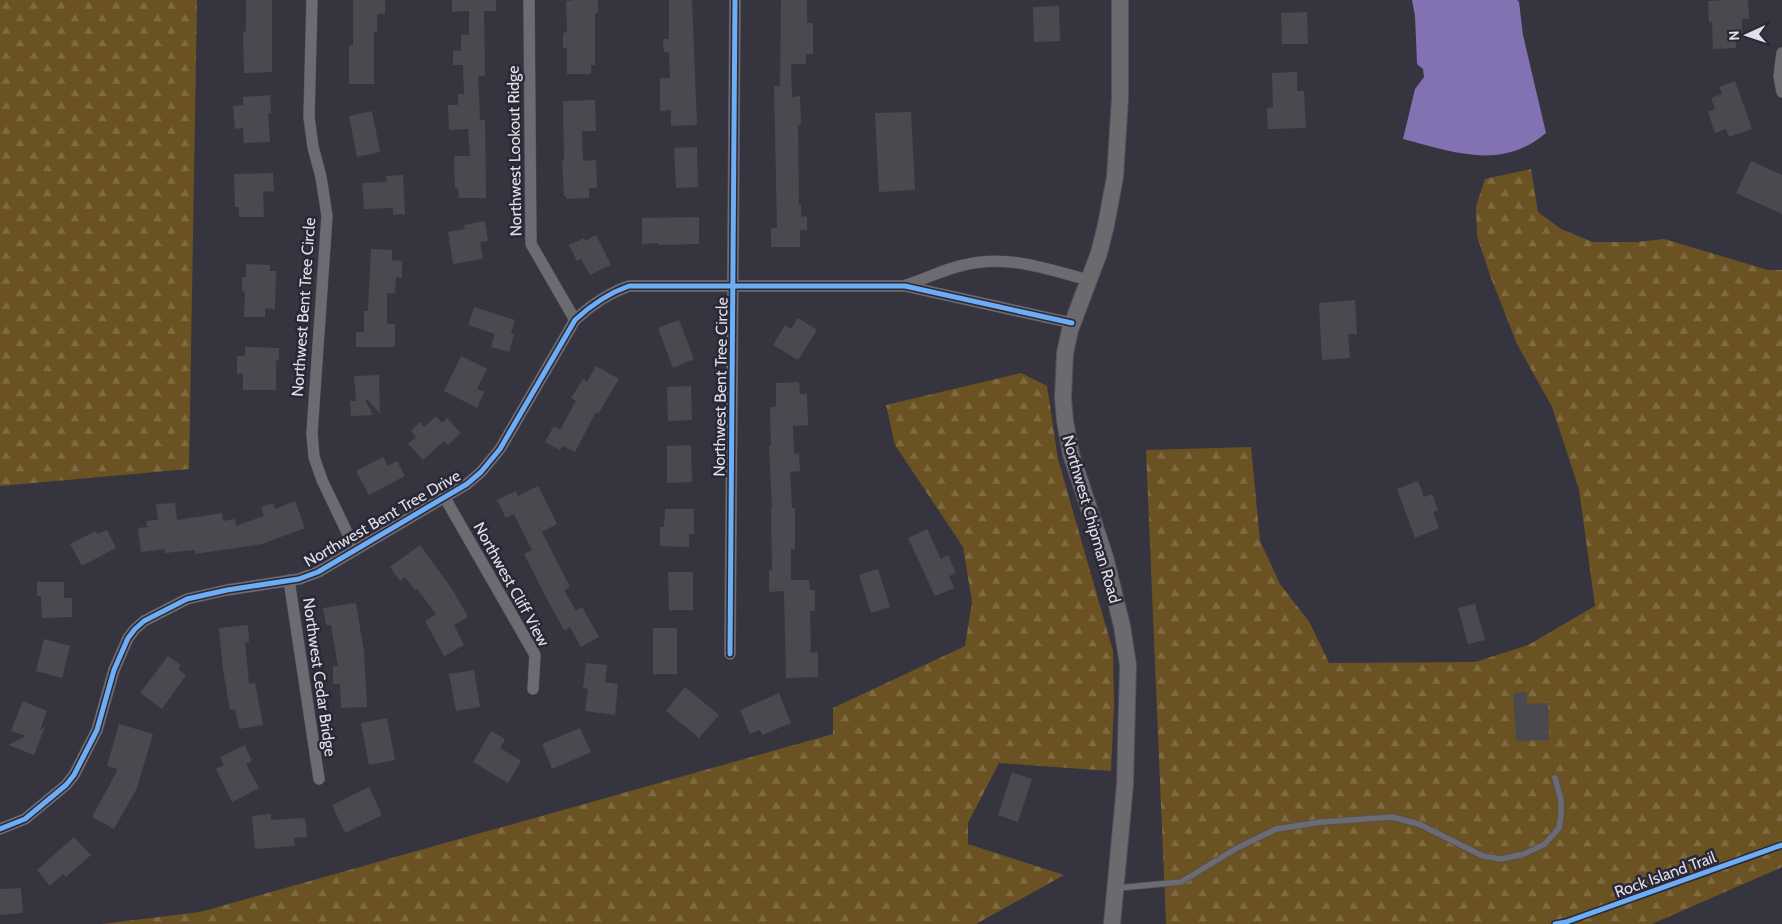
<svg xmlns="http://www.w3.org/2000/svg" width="1782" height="924" font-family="Cabin,sans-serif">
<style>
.forest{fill:url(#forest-firs)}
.water{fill:#8272b1}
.building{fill:#4b4950}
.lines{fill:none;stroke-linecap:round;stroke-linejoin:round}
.lane-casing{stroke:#515058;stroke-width:7}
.street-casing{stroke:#515058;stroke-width:12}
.secondary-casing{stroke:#515058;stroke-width:18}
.lane{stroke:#6c6b72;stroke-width:5.5}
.street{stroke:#6c6b72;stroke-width:11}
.secondary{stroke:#6c6a6e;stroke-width:16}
.cycleway-casing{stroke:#2a2736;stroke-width:8}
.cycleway{stroke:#6dadf4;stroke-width:5}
.labels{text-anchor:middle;stroke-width:5;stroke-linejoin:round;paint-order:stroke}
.street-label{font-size:16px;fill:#e1dfe9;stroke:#2a2736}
</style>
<defs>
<pattern id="forest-firs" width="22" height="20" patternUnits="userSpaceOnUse" patternTransform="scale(1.25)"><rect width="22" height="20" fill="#6a5222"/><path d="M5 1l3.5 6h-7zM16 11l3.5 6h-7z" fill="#7f6a42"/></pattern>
</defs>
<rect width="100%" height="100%" fill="#36343e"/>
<path class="forest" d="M 0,0 L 197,0 L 189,469 L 0,486 Z
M 1531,169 L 1538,212 L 1561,229 L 1593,242 L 1636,242 L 1664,239 L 1768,270 L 1782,270 L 1782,867 L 1652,924 L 1166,924 L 1146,450 L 1251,447 L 1260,541 L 1280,584 L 1310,623 L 1329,663 L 1475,662 L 1528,645 L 1595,606 L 1579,489 L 1552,407 L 1517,344 L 1491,278 L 1477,236 L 1476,206 L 1485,179 Z
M 1021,373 L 1047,386 L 1058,459 L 1113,651 L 1114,704 L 1111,771 L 999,763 L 968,823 L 968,844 L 1064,875 L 976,924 L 102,924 L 200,912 L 833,734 L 833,708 L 965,646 L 972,602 L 963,547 L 895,445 L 886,405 Z"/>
<path class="water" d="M 1412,0 L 1517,0 L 1519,2 L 1523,35 L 1546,133 C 1501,171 1454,152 1403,139 L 1415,89 L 1424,77 L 1423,69 L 1417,64 L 1415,16 Z"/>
<path class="building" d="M 246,0 L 272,0 L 272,72 L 244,73 L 243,32 L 246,31 Z
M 353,0 L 385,0 L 385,14 L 377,14 L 377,32 L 374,32 L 374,84 L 349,84 L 349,45 L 353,45 Z
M 452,0 L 496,0 L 496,11 L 484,11 L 485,76 L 478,76 L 480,120 L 485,120 L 486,198 L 459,198 L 458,188 L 455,188 L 454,156 L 470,156 L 468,129 L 449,130 L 448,105 L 458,105 L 458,94 L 464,94 L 463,65 L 453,65 L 453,51 L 461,51 L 461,35 L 469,35 L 469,11 L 452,12 Z
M 575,0 L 598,0 L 598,13 L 595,13 L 595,65 L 591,65 L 591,74 L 567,74 L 567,48 L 563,48 L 563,33 L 567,32 L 566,1 Z
M 669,0 L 692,0 L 697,125 L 671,126 L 671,110 L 660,111 L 660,78 L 670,78 L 669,52 L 664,52 L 663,39 L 669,39 Z
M 781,0 L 807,0 L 807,23 L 813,23 L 813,54 L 806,54 L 806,64 L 791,64 L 792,97 L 800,96 L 801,125 L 798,125 L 799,205 L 801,205 L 801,217 L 807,216 L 807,230 L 800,230 L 800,247 L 771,247 L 771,228 L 777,228 L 774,86 L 780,86 Z
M 1727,0 L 1748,0 L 1749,19 L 1742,19 L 1742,33 L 1735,34 L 1736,48 L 1713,49 L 1712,22 L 1709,22 L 1708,1 Z
M 1059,6 L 1060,41 L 1034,42 L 1033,7 Z
M 1307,12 L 1308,44 L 1282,44 L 1281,13 Z
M 1297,72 L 1297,91 L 1304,91 L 1306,128 L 1268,129 L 1267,108 L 1273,107 L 1272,73 Z
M 1735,81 L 1752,129 L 1729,137 L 1726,129 L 1715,133 L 1708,112 L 1715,109 L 1711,98 L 1722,94 L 1719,87 Z
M 270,95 L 271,113 L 268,113 L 270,142 L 244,143 L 243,128 L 235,129 L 233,106 L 243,105 L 243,97 Z
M 595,100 L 596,131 L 582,131 L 583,161 L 596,160 L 597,188 L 589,188 L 589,198 L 566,199 L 566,196 L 564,196 L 562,161 L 564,161 L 563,101 Z
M 372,111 L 380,152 L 357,157 L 349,116 Z
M 911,112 L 915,190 L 879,192 L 875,113 Z
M 697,147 L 698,187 L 676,188 L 674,148 Z
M 1751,161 L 1782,175 L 1782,214 L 1736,193 Z
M 273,173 L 274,191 L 263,192 L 264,217 L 239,217 L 239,207 L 235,207 L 234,174 Z
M 403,175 L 405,214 L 393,215 L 393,208 L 364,209 L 362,183 L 387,182 L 386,176 Z
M 699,217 L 699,244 L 659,245 L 658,243 L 642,244 L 642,218 Z
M 485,221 L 488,241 L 480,242 L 483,259 L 453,264 L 448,232 L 465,229 L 464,225 Z
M 596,235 L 611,265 L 590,275 L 581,259 L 577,261 L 569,245 L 584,238 L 585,241 Z
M 371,249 L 392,250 L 392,260 L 402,261 L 402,278 L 396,277 L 395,293 L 387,293 L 387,324 L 395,324 L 395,347 L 356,347 L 356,332 L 364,332 L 364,311 L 368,311 Z
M 246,264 L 270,265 L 270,271 L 276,271 L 275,309 L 265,308 L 265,317 L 244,317 L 245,292 L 242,291 L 242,277 L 246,277 Z
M 1355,300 L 1357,334 L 1348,334 L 1350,358 L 1322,360 L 1319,303 Z
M 474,307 L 515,320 L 511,333 L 514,334 L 509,352 L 491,347 L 495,334 L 468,325 Z
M 798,318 L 817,330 L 798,360 L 773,345 L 785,325 L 791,329 Z
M 679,320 L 694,359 L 673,368 L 658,328 Z
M 245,347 L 279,348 L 279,361 L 276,360 L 276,390 L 243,390 L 243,374 L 237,374 L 237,356 L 245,356 Z
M 461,356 L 487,369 L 477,389 L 484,392 L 477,408 L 444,391 Z
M 596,366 L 619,379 L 598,414 L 596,412 L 575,452 L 563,446 L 560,450 L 545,442 L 554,426 L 560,430 L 576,401 L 571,398 L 583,379 L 587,382 Z
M 379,375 L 380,414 L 367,399 L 365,400 L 373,415 L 351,416 L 350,401 L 356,401 L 354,376 Z
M 799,382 L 800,394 L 807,394 L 808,425 L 793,426 L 794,454 L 799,453 L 800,471 L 790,472 L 792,508 L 795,508 L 795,549 L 791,549 L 791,580 L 809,580 L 810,590 L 815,590 L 815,611 L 810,611 L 811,653 L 818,652 L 818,677 L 786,678 L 784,591 L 769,592 L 769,570 L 772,570 L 771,508 L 772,508 L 769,446 L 771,446 L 770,407 L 776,407 L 776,383 Z
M 691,386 L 692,420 L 668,421 L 667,387 Z
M 436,416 L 442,423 L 447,418 L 461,433 L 448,445 L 444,441 L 423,460 L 408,444 L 416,437 L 411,431 L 420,422 L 424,427 Z
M 691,445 L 692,482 L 667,483 L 667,446 Z
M 383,457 L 388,466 L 397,461 L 405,476 L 369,495 L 356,471 Z
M 1418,481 L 1424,497 L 1432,494 L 1438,510 L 1433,512 L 1439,528 L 1415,538 L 1397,489 Z
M 538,486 L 557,524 L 542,532 L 570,587 L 564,590 L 576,611 L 582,607 L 599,637 L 581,647 L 570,627 L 564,630 L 548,601 L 524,554 L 532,550 L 514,514 L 506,518 L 497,500 L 516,491 L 518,496 Z
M 295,501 L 305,528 L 262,544 L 195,554 L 195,550 L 165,553 L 165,549 L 141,552 L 138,528 L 147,527 L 146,521 L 158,520 L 156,504 L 175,503 L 177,520 L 222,513 L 223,521 L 235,519 L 236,526 L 264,516 L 261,507 L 273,503 L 275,509 Z
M 665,509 L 694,509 L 694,534 L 689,534 L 689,547 L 660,546 L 660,527 L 664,527 Z
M 927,529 L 941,559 L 948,555 L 956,573 L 949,576 L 954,588 L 935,596 L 908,538 Z
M 107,530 L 116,548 L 82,566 L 70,544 L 96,531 L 97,534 Z
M 420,545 L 452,589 L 468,617 L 454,625 L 464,645 L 444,656 L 425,621 L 436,614 L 417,589 L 415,590 L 405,577 L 400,581 L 390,567 Z
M 878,569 L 890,607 L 871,613 L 859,575 Z
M 668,572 L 693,572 L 693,610 L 669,610 Z
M 37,582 L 64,582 L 64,598 L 72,598 L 72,617 L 42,618 L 41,596 L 37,596 Z
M 356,603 L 364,652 L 367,707 L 341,708 L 340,684 L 333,684 L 333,666 L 338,666 L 331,625 L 326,625 L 323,608 Z
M 1475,604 L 1485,640 L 1468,644 L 1458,608 Z
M 248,625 L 249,642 L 245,642 L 249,684 L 255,683 L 263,725 L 239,729 L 235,709 L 230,710 L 223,670 L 219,628 Z
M 653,628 L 677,628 L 677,674 L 653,674 Z
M 44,639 L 70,646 L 62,678 L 36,671 Z
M 168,656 L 181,665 L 178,669 L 186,675 L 162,709 L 140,693 Z
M 586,663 L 607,665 L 605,682 L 618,684 L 615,715 L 585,711 L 588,689 L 583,688 Z
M 474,670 L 480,707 L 456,711 L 449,674 Z
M 685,687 L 719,715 L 699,738 L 666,711 Z
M 1527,692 L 1527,704 L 1548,703 L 1549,740 L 1516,741 L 1513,693 Z
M 779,693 L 791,723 L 762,735 L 760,730 L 750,734 L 740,710 Z
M 23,701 L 47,711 L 40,730 L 45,727 L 34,755 L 8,745 L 26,736 L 11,731 Z
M 387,718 L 395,760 L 369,765 L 361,723 Z
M 119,724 L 153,734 L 137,788 L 114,829 L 92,817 L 118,769 L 107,766 Z
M 580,728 L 591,752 L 552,769 L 542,744 Z
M 491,731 L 505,739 L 500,748 L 521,761 L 508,783 L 473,762 Z
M 245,745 L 252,761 L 246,764 L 259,788 L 232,802 L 216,769 L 224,765 L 220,757 Z
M 1012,772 L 1032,779 L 1018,822 L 998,815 Z
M 369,787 L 382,815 L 345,833 L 332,805 Z
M 271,814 L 271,820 L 305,818 L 307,837 L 294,838 L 295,846 L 255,849 L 252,816 Z
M 74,837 L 91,855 L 66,877 L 63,874 L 50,886 L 37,870 Z
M 21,888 L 23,913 L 0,915 L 0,889 Z"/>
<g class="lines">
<g class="lane-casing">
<path id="lane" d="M 1118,888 L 1181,882 L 1237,848 L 1276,829 L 1322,822 L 1392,817 L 1419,824 L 1483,856 L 1501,859 L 1524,854 L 1545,844 L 1559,828 L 1561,815 L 1561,800 L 1555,778"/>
</g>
<g class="street-casing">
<path id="street" d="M 312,0 L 309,117 L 313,147 L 321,177 L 327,216 L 312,433 L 314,457 L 322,480 L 355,549
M 529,0 L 531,244 L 575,320
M 1782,53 L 1779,76 L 1782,92
M 906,285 C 926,279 944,269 964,265 C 1007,254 1047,269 1088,280
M 445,498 L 535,655 L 533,689
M 289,580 L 319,779
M 730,654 L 735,0
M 0,829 L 25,819 L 66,785 L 74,775 L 97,730 L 114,670 L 128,638 L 135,629 L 144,621 L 187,599 L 227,590 L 299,579 L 318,572 L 467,484 L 481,472 L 500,449 L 575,320 C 590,306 609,293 629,286 L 905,286 L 1072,323"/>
</g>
<g class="secondary-casing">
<path id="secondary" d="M 1112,924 L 1125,785 L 1128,665 L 1122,626 L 1105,557 L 1071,454 L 1065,421 L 1063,398 L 1065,353 L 1070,330 L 1099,253 L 1106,225 L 1115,177 L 1120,98 L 1120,0"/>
</g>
<use href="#lane" class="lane"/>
<use href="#street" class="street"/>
<use href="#secondary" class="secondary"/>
<g class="cycleway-casing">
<path id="cycleway" d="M 730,654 L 735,0
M 0,829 L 25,819 L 66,785 L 74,775 L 97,730 L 114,670 L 128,638 L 135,629 L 144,621 L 187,599 L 227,590 L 299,579 L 318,572 L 467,484 L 481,472 L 500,449 L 575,320 C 590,306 609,293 629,286 L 905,286 L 1072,323
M 1555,924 L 1566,922 L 1782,845"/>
</g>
<use href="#cycleway" class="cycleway"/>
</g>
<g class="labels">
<g class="street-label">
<text transform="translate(514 151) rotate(-91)" y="6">Northwest Lookout Ridge</text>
<text transform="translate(303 307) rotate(-86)" y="6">Northwest Bent Tree Circle</text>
<text transform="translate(720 387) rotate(-89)" y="6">Northwest Bent Tree Circle</text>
<text transform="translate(382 518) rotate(-30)" y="6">Northwest Bent Tree Drive</text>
<text transform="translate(1092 519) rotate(74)" y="6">Northwest Chipman Road</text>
<text transform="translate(512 584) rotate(61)" y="6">Northwest Cliff View</text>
<text transform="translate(320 677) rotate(82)" y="6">Northwest Cedar Bridge</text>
<text transform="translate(1665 874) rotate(-20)" y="6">Rock Island Trail</text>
</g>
</g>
<g transform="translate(1747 35) rotate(267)" stroke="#2a2736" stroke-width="4" paint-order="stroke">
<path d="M0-4L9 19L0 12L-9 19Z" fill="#e1dfe9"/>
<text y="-8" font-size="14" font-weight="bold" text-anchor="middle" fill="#e1dfe9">N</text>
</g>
</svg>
